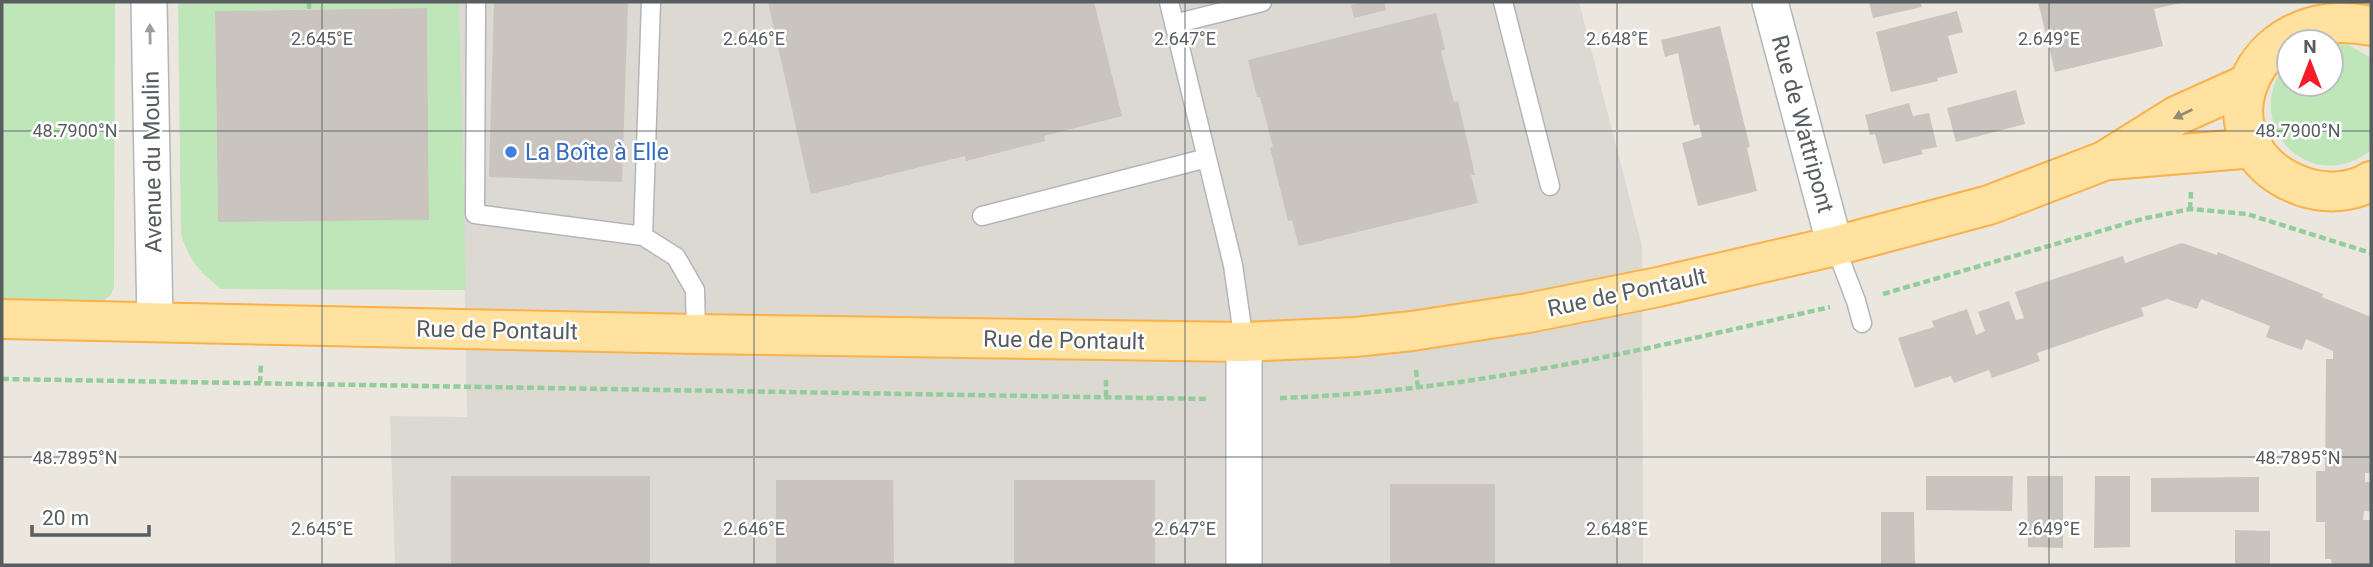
<svg xmlns="http://www.w3.org/2000/svg" width="2373" height="567" font-family="Roboto,sans-serif">
<style>
.industrial{fill:#dcd9d3}
.green{fill:#bee6b8;fill-rule:evenodd}
.building{fill:#c9c4bd}
.lines{fill:none;stroke-linecap:round;stroke-linejoin:round}
.lane-casing{stroke:#b1b6bb;stroke-width:21}
.street-casing{stroke:#b1b6bb;stroke-width:38}
.primary-casing{stroke:#fbb048;stroke-width:42}
.path{stroke:#93cd9b;stroke-width:4.5;stroke-dasharray:7 3.5;stroke-linecap:butt}
.lane{stroke:#fff;stroke-width:18}
.street{stroke:#fff;stroke-width:35}
.primary{stroke:#ffe2a0;stroke-width:38}
.oneway{fill:#9a9ea0}
.oneway2{fill:#928c77}
.ticks{fill:none;stroke:#575d61;stroke-width:2;stroke-opacity:0.45}
.shop-dot{fill:#3f7fe0;stroke:#fff;stroke-width:2.5}
.labels{text-anchor:middle;stroke-width:5;stroke-linejoin:round;paint-order:stroke}
.street-label{font-size:23px;fill:#575d61;stroke:#fff}
.shop-label{font-size:23px;fill:#366cbe;stroke:#fff;text-anchor:start}
.ticks-label{font-size:18px;text-anchor:middle;fill:#575d61;stroke:#fff;stroke-width:5;stroke-linejoin:round;paint-order:stroke}
</style>
<rect width="100%" height="100%" fill="#ece7de"/>
<path class="industrial" d="M 459,2 L 1579,2 L 1642,246 L 1643,565 L 395,565 L 390,416 L 467,417 Z"/>
<path class="green" d="M 2,2 L 115,2 L 114,286 L 111,295 L 103,301 L 2,299 Z
M 178,2 L 459,2 L 466,290 L 221,289 C 199,271 190,262 181,234 ZM 427,8 L 429,220 L 218,222 L 215,11 Z
M 2331,43 L 2349,45 L 2371,58 L 2371,150 C 2310,199 2236,122 2289,60 L 2289,84 L 2331,84 Z"/>
<path class="building" d="M 494,2 L 628,2 L 622,182 L 489,177 Z
M 768,2 L 1094,2 L 1122,116 L 1044,136 L 1045,141 L 966,161 L 965,156 L 811,194 Z
M 1362,2 L 1384,2 L 1386,10 L 1354,18 L 1351,5 Z
M 1869,2 L 1920,2 L 1922,7 L 1873,18 Z
M 2038,2 L 2181,2 L 2181,3 L 2154,9 L 2163,46 L 2055,72 Z
M 427,8 L 429,220 L 218,222 L 215,11 Z
M 1957,11 L 1963,32 L 1948,36 L 1958,73 L 1937,78 L 1938,81 L 1891,92 L 1876,32 Z
M 1436,13 L 1445,49 L 1441,51 L 1454,102 L 1458,101 L 1475,175 L 1471,175 L 1478,203 L 1299,246 L 1292,220 L 1288,221 L 1270,148 L 1273,147 L 1260,97 L 1257,97 L 1248,60 Z
M 1720,26 L 1750,147 L 1747,148 L 1757,191 L 1698,206 L 1682,143 L 1702,137 L 1699,124 L 1694,126 L 1678,53 L 1665,57 L 1661,40 Z
M 2016,90 L 2025,124 L 1956,142 L 1947,108 Z
M 1909,103 L 1913,116 L 1929,113 L 1937,147 L 1921,150 L 1923,154 L 1883,164 L 1875,134 L 1870,135 L 1865,115 Z
M 2182,243 L 2217,255 L 2218,252 L 2289,280 L 2323,294 L 2322,297 L 2371,317 L 2371,473 L 2365,473 L 2365,482 L 2371,482 L 2371,511 L 2364,511 L 2363,520 L 2371,520 L 2371,565 L 2332,565 L 2331,559 L 2325,559 L 2325,522 L 2316,522 L 2316,471 L 2325,471 L 2326,359 L 2333,359 L 2333,351 L 2306,339 L 2302,350 L 2266,337 L 2270,326 L 2201,299 L 2197,309 L 2167,299 L 2141,308 L 2144,316 L 2037,353 L 2040,361 L 1992,378 L 1989,370 L 1954,383 L 1951,376 L 1915,388 L 1898,338 L 1934,327 L 1932,321 L 1967,309 L 1976,335 L 1985,331 L 1978,312 L 2009,301 L 2016,320 L 2024,318 L 2015,292 L 2123,256 L 2125,263 Z
M 451,476 L 650,476 L 650,565 L 451,565 Z
M 1926,476 L 2013,476 L 2012,511 L 1926,510 Z
M 2027,476 L 2063,476 L 2063,548 L 2028,547 Z
M 2095,476 L 2130,476 L 2130,547 L 2094,548 Z
M 2259,477 L 2259,512 L 2151,512 L 2151,478 Z
M 776,480 L 893,480 L 894,565 L 776,565 Z
M 1014,480 L 1155,480 L 1155,565 L 1014,565 Z
M 1390,484 L 1495,484 L 1495,565 L 1390,565 Z
M 1881,512 L 1914,512 L 1915,565 L 1881,565 Z
M 2235,530 L 2270,531 L 2270,565 L 2235,565 Z"/>
<g class="lines">
<g class="lane-casing">
<path id="lane" d="M 476,2 L 475,214 L 643,236
M 651,2 L 643,236 L 676,257 L 695,290 L 696,334
M 1169,2 L 1233,265 L 1244,342
M 1503,2 L 1550,186
M 1174,24 L 1262,2
M 982,216 L 1207,158
M 1835,246 L 1856,301 L 1862,323"/>
</g>
<g class="street-casing">
<path id="street" d="M 149,2 L 155,323
M 1770,2 L 1835,246
M 1244,342 L 1244,565"/>
</g>
<g class="primary-casing">
<path id="primary" d="M 2371,26 C 2247,0 2192,148 2304,187 C 2325,194 2352,193 2371,181
M 2110,160 L 2254,148
M 2,319 L 696,334 L 1244,342 L 1355,337 L 1412,331 L 1528,313 L 1658,287 L 1835,246 L 1989,205 L 2104,161 L 2176,116 L 2245,85"/>
</g>
<path class="path" d="M 309,2 L 309,9
M 2190,209 L 2191,192
M 1883,294 L 2142,219 L 2190,209 L 2247,214 L 2371,253
M 1416,370 L 1418,388
M 2,379 L 1209,399
M 260,383 L 261,364
M 1106,397 L 1106,380
M 1280,398 C 1467,392 1649,349 1830,307"/>
<use href="#lane" class="lane"/>
<use href="#street" class="street"/>
<use href="#primary" class="primary"/>
</g>
<defs><path id="oneway-solid" d="M-6-.8H1V-3.2L6.5 0L1 3.2V.8H-6Z" transform="scale(1.75)"/></defs>
<use class="oneway" href="#oneway-solid" transform="translate(150 34) rotate(-91)"/>
<use class="oneway2" href="#oneway-solid" transform="translate(2183 114) rotate(154)"/>
<path class="ticks" d="M 322,2 L 322,565M 754,2 L 754,565M 1185,2 L 1185,565M 1617,2 L 1617,565M 2049,2 L 2049,565M 2,131 L 2371,131M 2,457 L 2371,457"/>
<circle class="shop-dot" cx="511" cy="152" r="7"/>
<g class="labels">
<g class="street-label">
<text transform="translate(1803 124) rotate(75)" y="8">Rue de Wattripont</text>
<text transform="translate(152 162) rotate(-91)" y="8">Avenue du Moulin</text>
<text transform="translate(1627 292) rotate(-12)" y="8">Rue de Pontault</text>
<text transform="translate(497 330) rotate(1)" y="8">Rue de Pontault</text>
<text transform="translate(1064 340) rotate(1)" y="8">Rue de Pontault</text>
</g>
<g class="shop-label">
<text x="525" y="160">La Boîte à Elle</text>
</g>
</g>
<g class="ticks-label">
<text x="322" y="45">2.645°E</text>
<text x="754" y="45">2.646°E</text>
<text x="1185" y="45">2.647°E</text>
<text x="1617" y="45">2.648°E</text>
<text x="2049" y="45">2.649°E</text>
<text x="75" y="137">48.7900°N</text>
<text x="2298" y="137">48.7900°N</text>
<text x="75" y="464">48.7895°N</text>
<text x="2298" y="464">48.7895°N</text>
<text x="322" y="535">2.645°E</text>
<text x="754" y="535">2.646°E</text>
<text x="1185" y="535">2.647°E</text>
<text x="1617" y="535">2.648°E</text>
<text x="2049" y="535">2.649°E</text>
</g>
<rect width="2373" height="567" fill="none" stroke="#575d61" stroke-width="7"/>
<g transform="translate(2310 63)"><circle r="33" fill="#ffffff" stroke="#bcbec0" stroke-width="2"/>
<path d="M0-5L12 26L0 18L-12 26Z" fill="#f51b29"/>
<text y="-10" font-size="19" font-weight="bold" text-anchor="middle" fill="#575d61">N</text>
</g>
<path d="M32 525v10h117v-10" fill="none" stroke="#575d61" stroke-width="3.5"/>
<text x="42" y="525" font-size="21" fill="#575d61" stroke="#ffffff" stroke-width="5" paint-order="stroke">20 m</text>
</svg>
